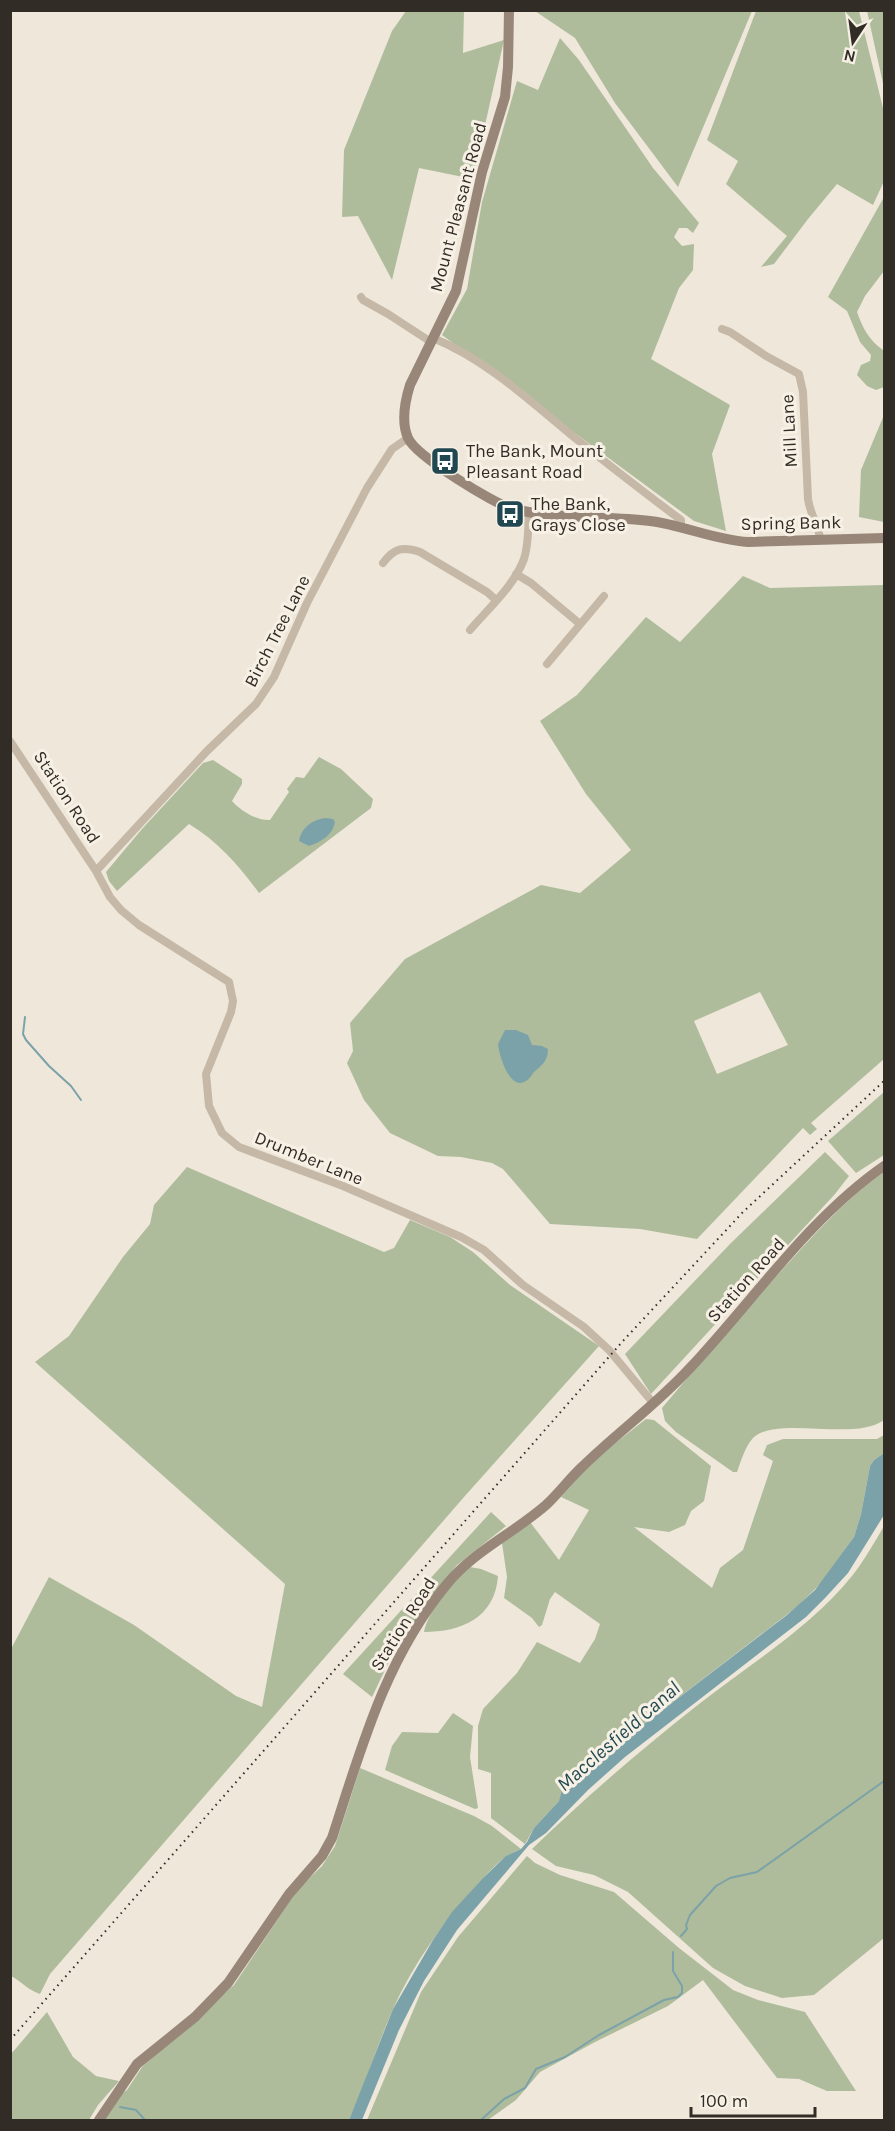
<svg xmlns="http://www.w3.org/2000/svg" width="895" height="2131" font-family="Karla,sans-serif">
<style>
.green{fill:#aebc9b;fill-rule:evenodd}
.water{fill:#7ca2a9}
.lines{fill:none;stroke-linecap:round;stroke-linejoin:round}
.stream{stroke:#7ca2a9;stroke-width:2}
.street{stroke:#c5b8a7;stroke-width:8}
.secondary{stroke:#988779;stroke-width:10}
.rail{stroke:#322c27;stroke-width:2;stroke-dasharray:1.5 4.5;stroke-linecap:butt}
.labels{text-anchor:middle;stroke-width:6;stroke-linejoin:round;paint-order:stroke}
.street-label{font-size:18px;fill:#322c27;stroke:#f7f0e5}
.poi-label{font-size:18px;fill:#322c27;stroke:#f7f0e5;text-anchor:start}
.water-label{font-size:20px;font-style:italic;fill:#214850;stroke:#f7f0e5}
</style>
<rect width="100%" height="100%" fill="#eee7da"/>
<path class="green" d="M 406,11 L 464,11 L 463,53 L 504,40 L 473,179 L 419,168 L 392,280 L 358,216 L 342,217 L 344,150 L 392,31 Z
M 535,11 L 752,11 L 678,187 L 615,103 L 575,38 Z
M 756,11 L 859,11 L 884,112 L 884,181 L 873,205 L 837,184 L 808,219 L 774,264 L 761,267 L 787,236 L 726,184 L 738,161 L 707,140 Z
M 867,11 L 884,11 L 884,88 Z
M 560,38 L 579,60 L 653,168 L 699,223 L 693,233 L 687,228 L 679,228 L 674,237 L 682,246 L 694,244 L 693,270 L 679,288 L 651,359 L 730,405 L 712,454 L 726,531 L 694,521 L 442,335 L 467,289 L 482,202 L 517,81 L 538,90 Z
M 884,197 L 884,271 L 865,296 L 857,312 C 863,329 869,340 884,351 L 884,387 L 876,390 L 867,386 L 857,375 L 861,365 L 870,361 L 871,355 L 860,342 L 847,311 L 828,297 Z
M 884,415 L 884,522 L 859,517 L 861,470 Z
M 743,576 L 770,588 L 884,585 L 884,1059 L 811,1123 L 817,1129 L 810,1135 L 803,1128 L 697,1239 L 640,1229 L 550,1224 L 503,1169 L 492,1163 L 461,1157 L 438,1156 L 390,1133 L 364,1100 L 347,1063 L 353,1051 L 350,1023 L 405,959 L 541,885 L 580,893 L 631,850 L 586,794 L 540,721 L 577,695 L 646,617 L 680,642 ZM 760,992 L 788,1045 L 717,1074 L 694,1021 Z
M 319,757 L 341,769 L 373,799 L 371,808 L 259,893 C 239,866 219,842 189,824 L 117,891 L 109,881 L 106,872 L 142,829 L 203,763 L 213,760 L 242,779 L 242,784 L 232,801 C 241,811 257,821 270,820 L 289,792 L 287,789 L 296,777 L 304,778 Z
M 884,1092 L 884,1155 L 856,1173 L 828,1141 Z
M 825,1152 L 849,1176 L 835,1194 L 651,1394 L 625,1354 L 730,1244 Z
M 187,1167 L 384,1252 L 394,1248 L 410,1220 L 450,1237 L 473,1252 L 510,1285 L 599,1346 L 464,1497 L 50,1974 L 40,1994 C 28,1990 22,1982 11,1976 L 11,1649 L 49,1577 L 134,1625 L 236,1696 L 262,1707 L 285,1584 L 35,1362 L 69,1336 L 123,1257 L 150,1224 L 154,1205 Z
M 884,1172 L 884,1420 C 854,1442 777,1415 753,1438 C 745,1447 741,1461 737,1472 L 733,1472 L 676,1432 L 665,1421 L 662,1408 C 701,1361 741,1315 782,1270 C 815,1234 845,1199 884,1172 Z
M 646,1419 L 654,1420 L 711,1466 L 704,1501 L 691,1511 L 685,1525 L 669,1532 L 634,1527 L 712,1588 L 720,1568 L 743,1550 L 773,1461 L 763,1455 L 767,1445 L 783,1439 L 877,1439 L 884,1435 L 884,1453 L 874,1460 L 870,1466 L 861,1514 L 854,1537 L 822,1582 L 798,1606 L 626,1738 L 586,1773 L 570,1782 L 559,1801 L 534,1828 L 525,1844 L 491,1818 L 491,1773 L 478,1769 L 478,1726 L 483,1709 L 517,1673 L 537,1642 L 580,1663 L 595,1639 L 600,1624 L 555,1592 L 550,1599 L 542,1625 L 539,1627 L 532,1618 L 504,1598 L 507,1577 L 502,1543 L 530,1522 L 559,1560 L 589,1510 L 561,1497 L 591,1462 Z
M 491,1512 L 506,1526 L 456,1566 L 395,1649 L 372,1697 L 343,1674 Z
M 884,1526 L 884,1938 L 814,1995 L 782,1998 L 745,1986 L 713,1968 L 628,1892 L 594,1875 L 556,1866 L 532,1849 C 584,1799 638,1752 694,1708 C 747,1666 809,1629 852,1576 C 864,1561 874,1543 884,1526 Z
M 470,1567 L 481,1569 L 498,1576 C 495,1618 461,1632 424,1632 C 427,1613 454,1578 470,1567 Z
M 453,1713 L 473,1726 L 470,1757 L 478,1808 L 475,1809 L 385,1770 L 392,1746 L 402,1732 L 438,1733 Z
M 360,1768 L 474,1816 L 492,1826 L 521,1849 C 502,1856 489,1872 475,1887 C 443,1923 413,1964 393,2009 C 377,2046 365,2084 349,2120 L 103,2120 L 119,2095 L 127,2090 L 142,2067 L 234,1985 L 298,1889 L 322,1866 L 335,1846 Z
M 527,1856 L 535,1863 L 560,1875 L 614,1892 L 679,1948 L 733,1990 L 758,2000 L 805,2012 L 856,2091 L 827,2091 L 799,2079 L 777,2078 L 703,1980 L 668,2006 L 595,2042 L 540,2072 L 516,2100 L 488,2120 L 367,2120 L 421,1992 L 458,1937 Z
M 47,2012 L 73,2057 L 96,2076 L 119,2081 L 98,2105 L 89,2120 L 11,2120 L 11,2054 Z"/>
<path class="water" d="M 326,818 L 333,819 L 335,822 C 333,835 321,842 309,846 L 299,841 C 301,828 313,819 326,818 Z
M 505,1030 L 516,1030 L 528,1035 L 532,1045 L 542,1046 L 548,1049 C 548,1061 542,1065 534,1072 C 531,1076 529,1080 524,1082 C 509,1089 499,1055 498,1044 Z
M 884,1453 L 884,1515 L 848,1573 L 825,1598 L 806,1617 L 625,1757 L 588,1790 L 546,1833 L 529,1845 L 457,1930 L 424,1981 L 399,2030 L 362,2120 L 349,2120 L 393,2009 L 433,1940 L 452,1912 L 483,1878 L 506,1856 L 521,1849 L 527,1842 L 534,1828 L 559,1801 L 563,1787 L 586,1773 L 626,1738 L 787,1615 L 815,1590 L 854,1537 L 861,1514 L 870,1466 L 874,1460 Z"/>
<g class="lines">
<path class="stream" d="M 25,1017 L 23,1034 L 26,1040 L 49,1066 L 71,1086 L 81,1100
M 681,1936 L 687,1929 L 686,1925 L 690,1915 L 716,1886 L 730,1878 L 757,1872 L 884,1781
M 120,2107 L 136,2110 L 145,2120
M 481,2120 L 504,2099 L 525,2088 L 536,2069 L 565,2057 L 599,2035 L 664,2000 L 678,1997 L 682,1993 L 682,1986 L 673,1971 L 673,1952"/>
<path class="street" d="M 361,297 L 363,300 L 388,314 L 431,342
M 722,329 L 730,332 L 766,356 L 799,374 L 803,392 L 808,499 C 810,514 818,524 820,538
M 433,338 C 487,360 530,401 575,438 C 610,466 645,493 681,520 L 681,527
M 383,563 C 394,548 403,546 420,552 L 487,592 L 496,600
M 516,574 L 531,583 L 580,624
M 470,630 C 488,609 514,586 524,559 C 529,544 528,527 529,511
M 547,664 L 604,596
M 10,741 L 96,871 L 110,897 L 121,910 L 139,925 L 229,982 L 233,1001 L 231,1012 L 206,1074 L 209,1106 L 222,1133 L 239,1147 L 343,1186 L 461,1237 L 484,1250 L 523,1285 L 584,1327 L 609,1350 L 654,1404
M 96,871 L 207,751 L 256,704 L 274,677 L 307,603 L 367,488 L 392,449 L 408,438"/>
<path class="secondary" d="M 509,10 L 508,67 L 505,97 L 482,172 L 456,291 L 410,385 C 405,401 401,422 408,438 C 416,456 494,504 513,509 C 557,519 605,516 650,521 C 683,525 714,540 748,542 L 884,538
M 99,2120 L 137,2064 L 195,2017 L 228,1983 L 289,1894 L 322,1856 L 332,1838 C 361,1749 385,1659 447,1584 C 474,1551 514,1533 546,1505 C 559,1493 570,1478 583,1466 C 618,1432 657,1404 690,1368 C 753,1301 808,1219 884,1166"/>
<path class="rail" d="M 10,2040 L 622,1342 L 743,1212 L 884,1081"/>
</g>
<defs>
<g id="bus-square" transform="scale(1.5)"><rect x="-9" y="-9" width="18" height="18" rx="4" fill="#214850" stroke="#f7f0e5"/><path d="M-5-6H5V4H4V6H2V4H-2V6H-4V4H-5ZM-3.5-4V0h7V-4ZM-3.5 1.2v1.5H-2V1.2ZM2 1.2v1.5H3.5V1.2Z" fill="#fff"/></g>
</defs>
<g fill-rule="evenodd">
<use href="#bus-square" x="445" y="461"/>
<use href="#bus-square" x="510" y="514"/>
</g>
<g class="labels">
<g class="street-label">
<text transform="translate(458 207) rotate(-75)" y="6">Mount Pleasant Road</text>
<text transform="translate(789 431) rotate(-93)" y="6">Mill Lane</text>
<text transform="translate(791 523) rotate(-1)" y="6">Spring Bank</text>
<text transform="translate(277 631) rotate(-63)" y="6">Birch Tree Lane</text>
<text transform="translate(67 797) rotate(57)" y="6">Station Road</text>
<text transform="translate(309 1158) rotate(22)" y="6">Drumber Lane</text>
<text transform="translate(746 1280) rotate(-48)" y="6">Station Road</text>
<text transform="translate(403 1624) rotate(-58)" y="6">Station Road</text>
</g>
<g class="poi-label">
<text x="466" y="457">The Bank, Mount<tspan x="466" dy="21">Pleasant Road</tspan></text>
<text x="531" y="510">The Bank,<tspan x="531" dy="21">Grays Close</tspan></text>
</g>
<g class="water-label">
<text transform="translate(618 1736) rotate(-41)" y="7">Macclesfield Canal</text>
</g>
</g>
<rect width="895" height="2131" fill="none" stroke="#322c27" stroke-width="24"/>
<g transform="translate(853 42) rotate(193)" stroke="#f7f0e5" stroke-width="4.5" paint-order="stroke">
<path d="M0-4.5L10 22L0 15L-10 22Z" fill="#322c27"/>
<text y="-9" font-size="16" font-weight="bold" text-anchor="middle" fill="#322c27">N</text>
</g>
<path d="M691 2107v9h124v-9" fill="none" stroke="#322c27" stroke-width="3"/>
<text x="700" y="2107" font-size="18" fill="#322c27" stroke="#f7f0e5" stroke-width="4.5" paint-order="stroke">100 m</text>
</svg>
